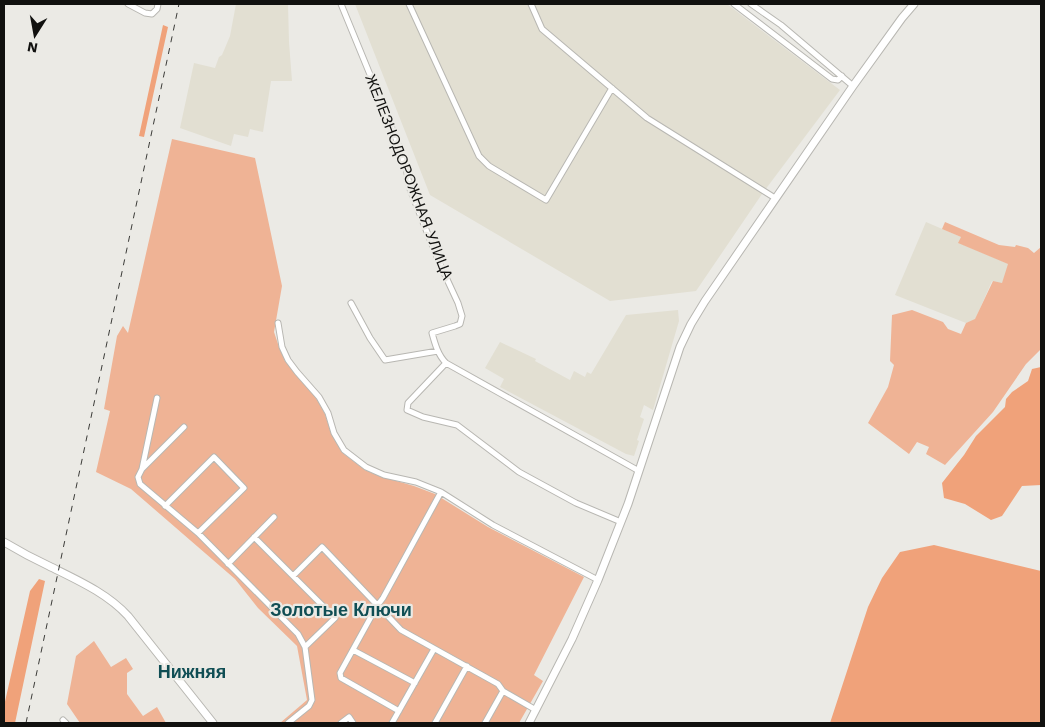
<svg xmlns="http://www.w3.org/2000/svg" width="1045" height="727" font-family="'Work Sans',sans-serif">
<rect width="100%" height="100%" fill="#ebeae5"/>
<path fill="#e2dfd2" d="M236,4H288L289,42L292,81H271L263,132L250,129L248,137L234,134L231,146L180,128L194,63L215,68L219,57L222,55L230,36Z
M355,4H727L840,90L762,194L696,291L610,301L430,195Z
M926,222L961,237L959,243L1009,264L1002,284L992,281L975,320L966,323L895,295Z
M678,310L679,321L653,410L644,405L640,417L644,419L637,440L639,441L634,456L626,454L500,387L504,379L485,368L500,342L536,359L535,361L570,380L574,371L585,377L587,372L591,374L626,315Z"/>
<path fill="#efb395" d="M172,139L255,158L282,286L274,332L279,347L285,361L315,396L325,414L331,433L344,454L365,470L379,476L414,486L435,494L488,527L584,577L534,675L543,681L519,723H280L307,700L297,646L258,608L235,579L131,489L96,472L110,411L104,409L117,336L123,326L128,333Z
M945,222L999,245L1015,247L1016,245L1028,248L1034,253L1041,247V349L1026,364L993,412L945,465L926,454L929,447L917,442L909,454L868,423L888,387L894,365L890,361L892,315L912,310L943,322L948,329L961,334L966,323L975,319L993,281L1002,283L1008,264L958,243L961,237L942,229Z
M94,641L111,667L126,658L133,669L127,673V694L143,716L157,707L166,723H80L67,704L76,656Z"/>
<path fill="#f0a27a" d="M163,25L168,27L144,137L139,136Z
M1041,367V485L1022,486L1002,516L991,520L965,504L944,498L942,483L964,455L976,436L1005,407L1006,399L1012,392L1028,381L1032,369Z
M934,545L1041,571V723H830L868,607L882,578L900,552Z
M39,579L45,581L15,723H4V706L30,591Z"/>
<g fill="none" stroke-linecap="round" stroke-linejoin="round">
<g stroke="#b8b7b2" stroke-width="7">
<path id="minor" d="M128,4L145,13L152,14L157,9L158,4
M341,4L394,133L406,168L410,189L423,222L439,262L458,303L462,316L460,324L455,326L432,333C435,344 438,355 446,363L639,471
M409,4L479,156L489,166L546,200L612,88
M531,4L542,29L647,118L775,198
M734,4L832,79L838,80L842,76
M751,4L781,25L853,86
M351,303L370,338L385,360L438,351
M278,323L282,347L288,360L297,372L319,397L328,413L334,433L344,450L366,467L384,475L416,482L441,492L493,525L598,580
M446,363L408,403L407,410L423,417L457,425L519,472L576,503L621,522
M157,398L142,469L138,477L140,484L198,533L298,634L305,647L312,700L309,706L288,723
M142,469L184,427
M165,506L214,457L244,488L198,533
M254,537L335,618L305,647
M228,564L274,517
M293,576L322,547L401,630L498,684L503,691L536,710
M353,650L415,683
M399,711L341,678L340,673L377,606L383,598L441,492
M63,720L66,723
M341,723L349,717L353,723
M392,723L434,649
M435,723L467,666
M485,723L503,691"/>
</g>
<g stroke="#b8b7b2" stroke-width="9">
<path id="tertiary" d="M4,542C19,551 34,559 49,566C77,580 107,593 128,616L213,723
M529,723L572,639L598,580L628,504L680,347L691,324L705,301L853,86L902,18L914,4"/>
</g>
<use href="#minor" stroke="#fff" stroke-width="5"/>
<use href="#tertiary" stroke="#fff" stroke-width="7"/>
<path stroke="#3b3b38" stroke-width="1" stroke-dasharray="6 6" stroke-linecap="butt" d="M26,723L179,4"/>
</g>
<g text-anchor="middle" stroke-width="4.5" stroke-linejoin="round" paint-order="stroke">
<g font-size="15" fill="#11110f" stroke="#ebeae5">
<text transform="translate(409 177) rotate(69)" y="5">ЖЕЛЕЗНОДОРОЖНАЯ УЛИЦА</text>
</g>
<g font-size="18" font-weight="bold" fill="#104e54" stroke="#ebeae5">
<text x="341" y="616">Золотые Ключи</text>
<text x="192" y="678">Нижняя</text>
</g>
</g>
<rect width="1045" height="727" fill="none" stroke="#11110f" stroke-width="10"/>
<g transform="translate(35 35) rotate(191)" stroke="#ebeae5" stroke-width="4" paint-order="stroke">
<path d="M0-4L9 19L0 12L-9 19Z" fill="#11110f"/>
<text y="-8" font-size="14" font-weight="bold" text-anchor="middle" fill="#11110f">N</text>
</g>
</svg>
